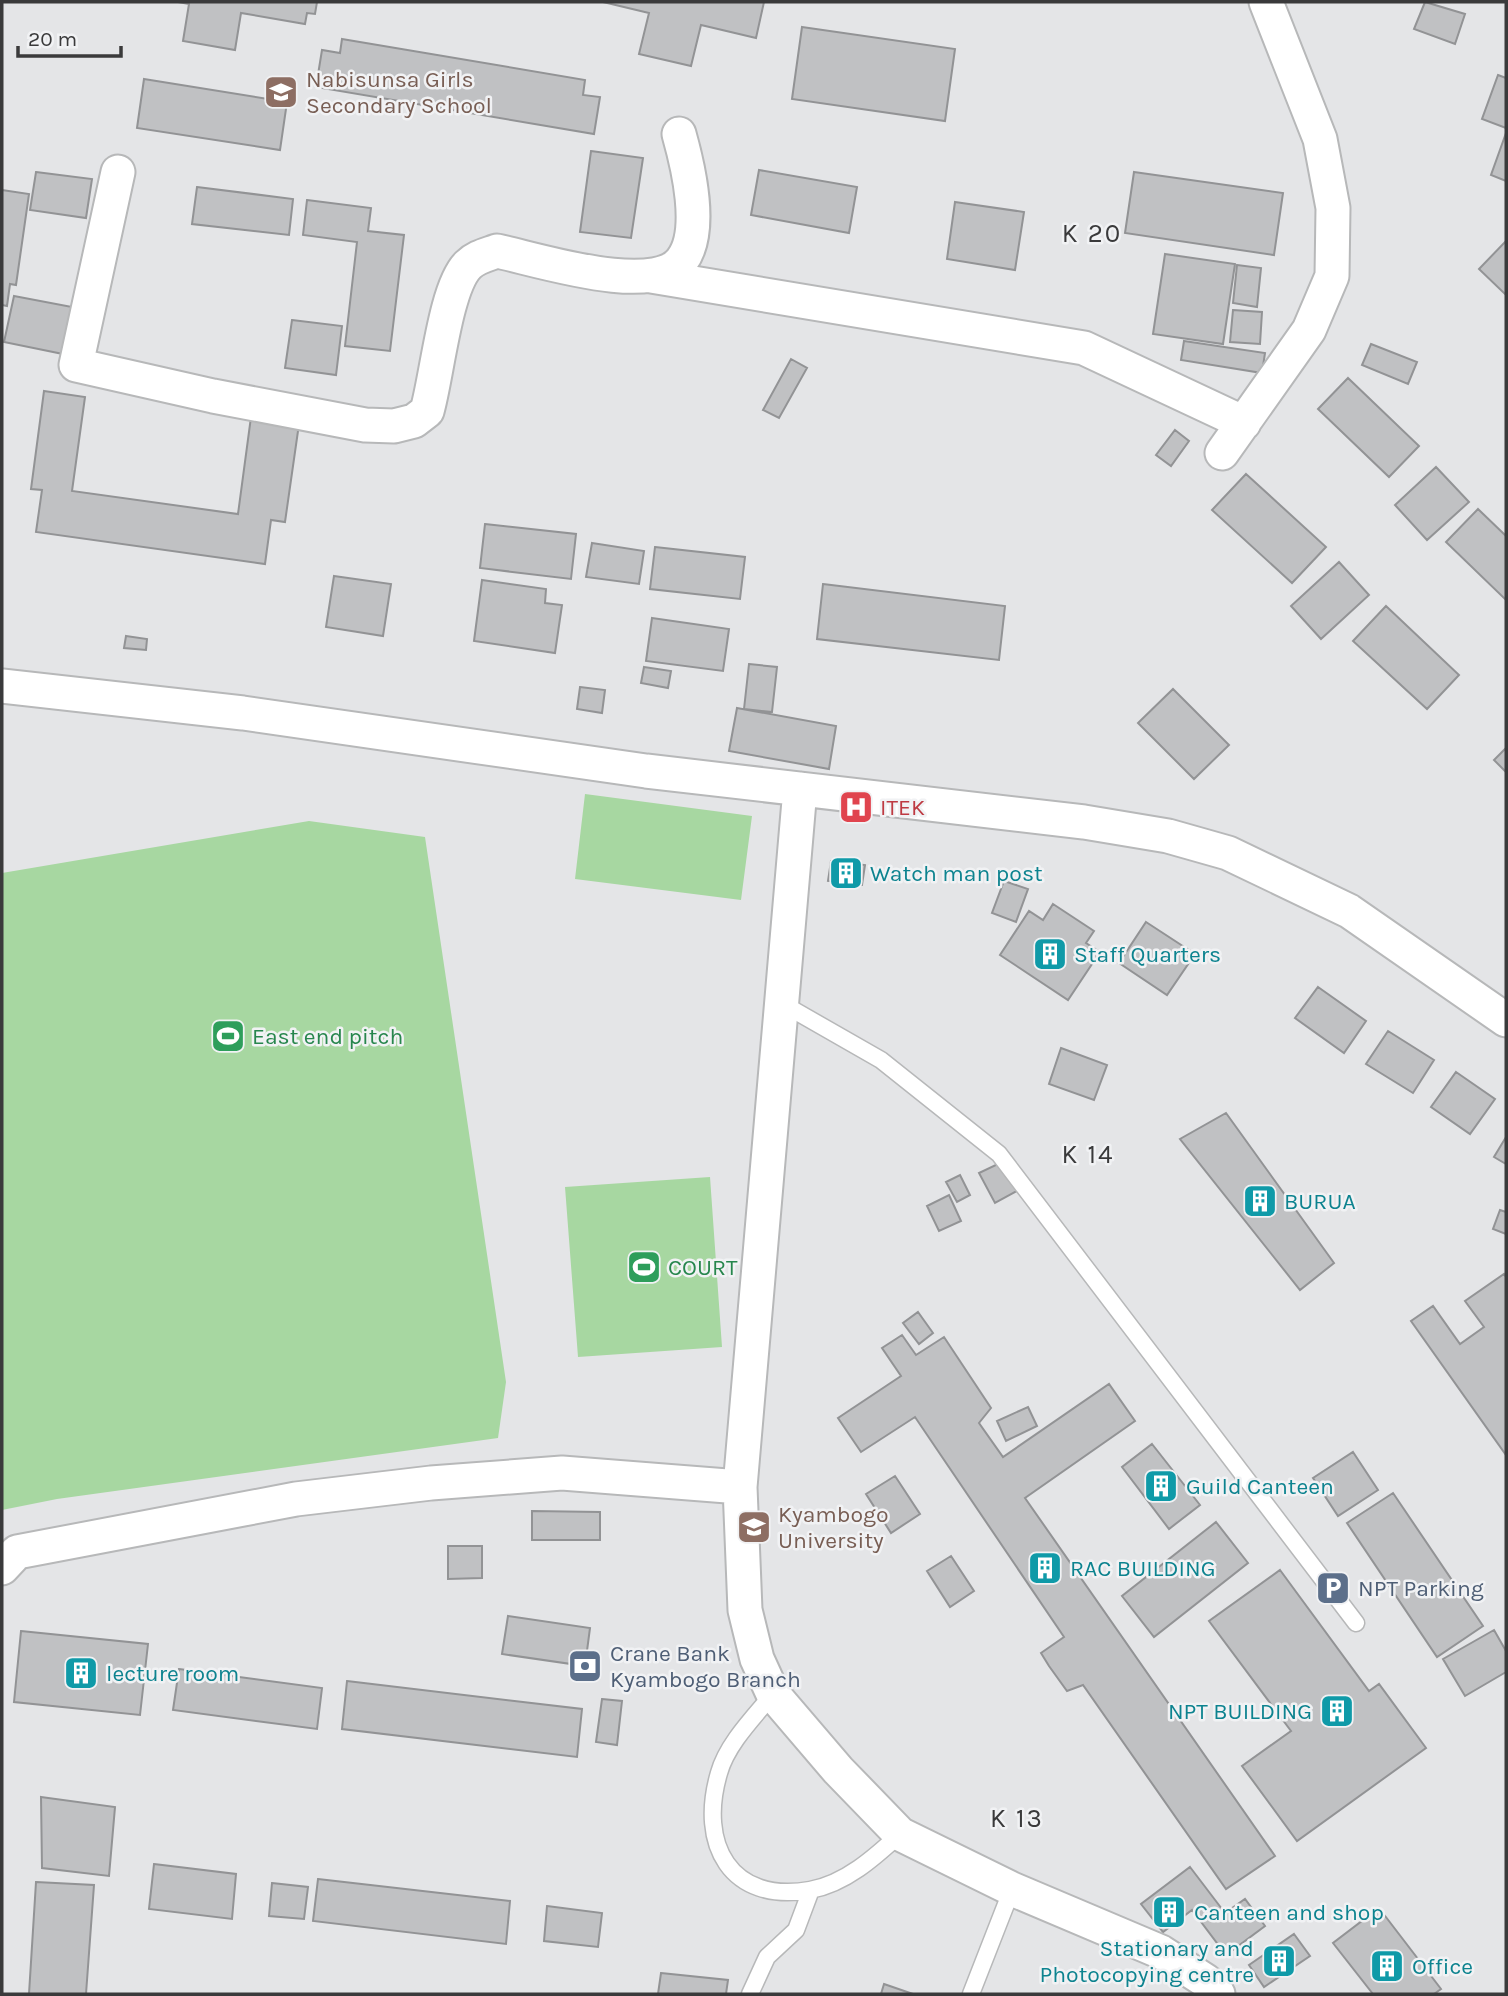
<svg xmlns="http://www.w3.org/2000/svg" width="1508" height="1996" font-family="Karla,sans-serif">
<rect width="100%" height="100%" fill="#e4e5e7"/>
<path fill="#a7d7a1" d="M585,794L752,816L741,900L575,879Z
M309,821L425,837L506,1382L498,1438L57,1499L2,1510V873Z
M710,1177L722,1347L578,1357L565,1187Z"/>
<path fill="#c0c1c3" stroke="#929395" stroke-width="2" d="M178,2H317L315,14L307,13L305,24L241,13L235,50L183,41L189,4Z
M603,2H764L756,38L701,25L691,66L639,54L649,13Z
M1425,2L1465,14L1455,44L1414,29Z
M802,27L955,49L945,121L792,99Z
M342,39L585,80L583,95L600,97L594,134L316,87L322,50L340,53Z
M1498,75L1506,78V128L1482,119Z
M144,79L287,102L280,150L137,128Z
M1506,133V181L1491,175Z
M591,151L643,158L631,238L580,232Z
M759,170L857,187L849,233L751,215Z
M36,172L92,179L86,218L30,210Z
M1134,172L1283,193L1274,255L1125,233Z
M197,187L293,199L289,235L192,224Z
M2,190L29,194L16,285L10,284L7,306L2,305Z
M307,200L371,208L368,231L404,235L390,351L345,346L357,242L303,235Z
M955,202L1024,212L1015,270L947,259Z
M1506,241V295L1479,269Z
M1165,254L1235,264L1223,344L1153,334Z
M1237,265L1261,268L1257,307L1233,303Z
M14,296L72,307L63,354L4,342Z
M1233,310L1262,312L1260,344L1230,342Z
M292,320L342,326L336,375L285,368Z
M1184,341L1265,353L1262,373L1181,360Z
M1371,344L1417,362L1408,384L1362,365Z
M791,359L807,368L779,418L763,410Z
M1348,378L1419,446L1389,477L1318,409Z
M44,391L85,397L72,491L238,514L251,417L299,424L285,522L271,520L265,564L36,532L42,490L31,489Z
M1175,430L1189,441L1171,466L1156,455Z
M1436,467L1469,502L1427,540L1395,505Z
M1246,474L1326,547L1292,583L1212,510Z
M1478,509L1506,536V600L1446,542Z
M485,524L576,534L571,579L480,568Z
M592,543L644,551L639,584L586,577Z
M655,547L745,557L740,599L650,589Z
M1339,562L1369,595L1321,639L1291,606Z
M334,576L391,584L383,636L326,627Z
M482,580L546,589L545,603L562,605L555,653L474,641Z
M823,584L1005,606L999,660L817,639Z
M1386,606L1459,675L1427,709L1353,641Z
M652,618L729,629L723,671L646,661Z
M126,636L147,639L146,650L124,648Z
M749,664L777,667L772,712L744,709Z
M644,667L671,671L668,688L641,683Z
M580,687L605,690L602,713L577,709Z
M1173,689L1229,745L1194,779L1138,723Z
M737,708L836,726L829,769L729,751Z
M1506,748V772L1494,760Z
M831,861L865,865L862,885L828,881Z
M1004,881L1028,889L1016,922L992,913Z
M1053,904L1094,931L1086,943L1100,952L1068,1000L1000,955L1029,911L1043,920Z
M1146,922L1195,954L1167,995L1119,963Z
M1318,987L1366,1021L1344,1053L1295,1018Z
M1388,1031L1434,1060L1413,1093L1366,1064Z
M1061,1048L1107,1065L1094,1100L1049,1084Z
M1456,1072L1495,1099L1470,1134L1431,1107Z
M1226,1113L1334,1263L1300,1290L1180,1139Z
M1506,1137V1164L1494,1157Z
M1002,1162L1017,1191L995,1203L979,1173Z
M960,1175L970,1195L957,1202L946,1182Z
M949,1195L961,1221L939,1231L927,1206Z
M1500,1210L1506,1212V1234L1493,1229Z
M1504,1274L1506,1277V1455L1411,1321L1433,1306L1460,1344L1484,1327L1465,1301Z
M918,1312L933,1333L919,1344L903,1323Z
M902,1335L916,1355L944,1337L991,1408L979,1423L1003,1457L1109,1384L1135,1421L1025,1498L1275,1856L1226,1889L1083,1685L1067,1691L1049,1666L1041,1653L1064,1637L915,1417L861,1452L838,1418L901,1376L882,1348Z
M1028,1407L1037,1426L1006,1441L997,1421Z
M1152,1444L1200,1505L1169,1529L1122,1467Z
M1353,1452L1378,1490L1338,1516L1313,1478Z
M895,1476L920,1514L891,1533L866,1494Z
M1393,1493L1483,1626L1437,1657L1347,1523Z
M532,1511L600,1512V1540H532Z
M1216,1522L1248,1563L1154,1637L1122,1596Z
M448,1546H482V1578L448,1579Z
M951,1556L974,1591L950,1607L927,1571Z
M1280,1570L1369,1691L1379,1684L1426,1748L1297,1841L1242,1766L1291,1731L1209,1621Z
M508,1616L590,1628L585,1666L502,1654Z
M1494,1630L1506,1651V1672L1465,1696L1443,1659Z
M21,1631L148,1644L140,1715L14,1702Z
M179,1669L322,1688L317,1729L173,1710Z
M347,1681L582,1709L577,1757L342,1729Z
M602,1699L622,1701L617,1745L596,1742Z
M41,1797L115,1807L109,1876L42,1868Z
M154,1864L236,1874L232,1919L149,1909Z
M1190,1867L1225,1913L1245,1899L1265,1926L1226,1955L1192,1910L1163,1932L1141,1904Z
M318,1879L510,1901L506,1944L313,1921Z
M36,1882L94,1885L86,1994H29Z
M272,1883L308,1887L304,1919L269,1916Z
M547,1906L602,1913L598,1947L544,1941Z
M1379,1908L1441,1989L1434,1994H1373L1333,1943Z
M1294,1934L1310,1956L1264,1987L1249,1965Z
M661,1973L728,1980L726,1994H658Z
M884,1984L913,1994H881Z"/>
<g fill="none" stroke-linecap="round" stroke-linejoin="round">
<g stroke="#b7b8b9" stroke-width="19">
<path id="service" d="M783,1004L881,1060L999,1154L1356,1623
M773,1694C754,1717 727,1744 719,1773C698,1844 730,1904 810,1890C845,1884 875,1857 900,1834
M750,1994L767,1957L796,1930L811,1890
M971,1994L1012,1889"/>
</g>
<g stroke="#b7b8b9" stroke-width="37">
<path id="minor" d="M118,172L76,365L213,396L365,425L394,426L414,421L427,411C437,377 445,288 468,265C476,257 486,255 497,251C536,259 655,298 682,260C704,231 688,166 679,134
M651,276L1084,348L1244,423
M1222,453L1309,330L1332,276L1333,208L1320,139L1266,2
M2,686L243,713L646,771L1084,822L1168,836L1228,853L1349,911L1506,1020
M800,789L740,1487L745,1610L757,1659L773,1694L838,1770L900,1834L1012,1889L1161,1952L1206,1981L1218,1994
M2,1568L17,1552L296,1499L431,1483L562,1473L740,1487"/>
</g>
<use href="#service" stroke="#fff" stroke-width="16"/>
<use href="#minor" stroke="#fff" stroke-width="33"/>
</g>
<defs>
<g id="school-square" transform="scale(1.75)"><rect x="-9" y="-9" width="18" height="18" rx="4" fill="#8d6e63" stroke="#f1f2f4"/><path d="M0-5L7-2L0 1L-7-2ZM-4 1L0 2.5L4 1V4Q0 6-4 4Z" fill="#fff"/></g>
<g id="hospital-square" transform="scale(1.75)"><rect x="-9" y="-9" width="18" height="18" rx="4" fill="#e0444e" stroke="#f1f2f4"/><path d="M-5-5h3v3.5h4V-5h3V5h-3V1.5h-4V5h-3Z" fill="#fff"/></g>
<g id="building-square" transform="scale(1.75)"><rect x="-9" y="-9" width="18" height="18" rx="4" fill="#0f9aa8" stroke="#f1f2f4"/><path d="M-4-6H4V6H1V3H-1V6H-4ZM-2.5-4.3h1.7v1.8h-1.7ZM.8-4.3h1.7v1.8H.8ZM-2.5-1h1.7V.8h-1.7ZM.8-1h1.7V.8H.8Z" fill="#fff"/></g>
<g id="stadium-square" transform="scale(1.75)"><rect x="-9" y="-9" width="18" height="18" rx="4" fill="#2e9e5b" stroke="#f1f2f4"/><path d="M0-5a6.5 5 0 1 0 0 10a6.5 5 0 1 0 0-10ZM-3.5-1.8h7v3.6h-7Z" fill="#fff"/></g>
<g id="university-square" transform="scale(1.75)"><rect x="-9" y="-9" width="18" height="18" rx="4" fill="#8d6e63" stroke="#f1f2f4"/><path d="M0-5L7-2L0 1L-7-2ZM-4 1L0 2.5L4 1V4Q0 6-4 4Z" fill="#fff"/></g>
<g id="parking-square" transform="scale(1.75)"><rect x="-9" y="-9" width="18" height="18" rx="4" fill="#5c6f8a" stroke="#f1f2f4"/><path d="M-3.5-5.5H1a3.5 3.5 0 0 1 0 7H-1V5.5H-3.5ZM-1-3.4V-.6H.8a1.4 1.4 0 0 0 0-2.8Z" fill="#fff"/></g>
<g id="bank-square" transform="scale(1.75)"><rect x="-9" y="-9" width="18" height="18" rx="4" fill="#5c6f8a" stroke="#f1f2f4"/><path d="M-6-4H6V4H-6ZM0-2.3a2.3 2.3 0 1 0 0 4.6a2.3 2.3 0 1 0 0-4.6Z" fill="#fff"/></g>
</defs>
<g fill-rule="evenodd">
<use href="#school-square" x="281" y="92"/>
<use href="#hospital-square" x="856" y="807"/>
<use href="#building-square" x="846" y="873"/>
<use href="#building-square" x="1050" y="954"/>
<use href="#stadium-square" x="228" y="1036"/>
<use href="#building-square" x="1260" y="1201"/>
<use href="#stadium-square" x="644" y="1267"/>
<use href="#building-square" x="1161" y="1486"/>
<use href="#university-square" x="754" y="1527"/>
<use href="#building-square" x="1045" y="1568"/>
<use href="#parking-square" x="1333" y="1588"/>
<use href="#bank-square" x="585" y="1666"/>
<use href="#building-square" x="81" y="1673"/>
<use href="#building-square" x="1337" y="1711"/>
<use href="#building-square" x="1169" y="1912"/>
<use href="#building-square" x="1279" y="1961"/>
<use href="#building-square" x="1387" y="1966"/>
</g>
<g text-anchor="middle" stroke-width="5" stroke-linejoin="round" paint-order="stroke">
<g font-size="23" fill="#785e54" stroke="#f1f2f4" text-anchor="start">
<text x="306" y="87">Nabisunsa Girls<tspan x="306" dy="26">Secondary School</tspan></text>
<text x="778" y="1522">Kyambogo<tspan x="778" dy="26">University</tspan></text>
</g>
<g font-size="23" fill="#be3a42" stroke="#f1f2f4" text-anchor="start">
<text x="880" y="815">ITEK</text>
</g>
<g font-size="23" fill="#0d838f" stroke="#f1f2f4" text-anchor="start">
<text x="870" y="881">Watch man post</text>
<text x="1074" y="962">Staff Quarters</text>
<text x="1284" y="1209">BURUA</text>
<text x="1186" y="1494">Guild Canteen</text>
<text x="1070" y="1576">RAC BUILDING</text>
<text x="106" y="1681">lecture room</text>
<text x="1312" y="1719" text-anchor="end">NPT BUILDING</text>
<text x="1194" y="1920">Canteen and shop</text>
<text x="1254" y="1956" text-anchor="end">Stationary and<tspan x="1254" dy="26">Photocopying centre</tspan></text>
<text x="1412" y="1974">Office</text>
</g>
<g font-size="23" fill="#27864d" stroke="#f1f2f4" text-anchor="start">
<text x="252" y="1044">East end pitch</text>
<text x="668" y="1275">COURT</text>
</g>
<g font-size="23" fill="#4e5e75" stroke="#f1f2f4" text-anchor="start">
<text x="1358" y="1596">NPT Parking</text>
<text x="610" y="1661">Crane Bank<tspan x="610" dy="26">Kyambogo Branch</tspan></text>
</g>
<g font-size="26" letter-spacing="2" fill="#3a3a3b" stroke="#f1f2f4">
<text x="1092" y="242">K 20</text>
<text x="1088" y="1163">K 14</text>
<text x="1017" y="1827">K 13</text>
</g>
</g>
<rect width="1508" height="1996" fill="none" stroke="#3a3a3b" stroke-width="7"/>
<path d="M18 46v10h103v-10" fill="none" stroke="#3a3a3b" stroke-width="3.5"/>
<text x="28" y="46" font-size="21" fill="#3a3a3b" stroke="#f1f2f4" stroke-width="5" paint-order="stroke">20 m</text>
</svg>
